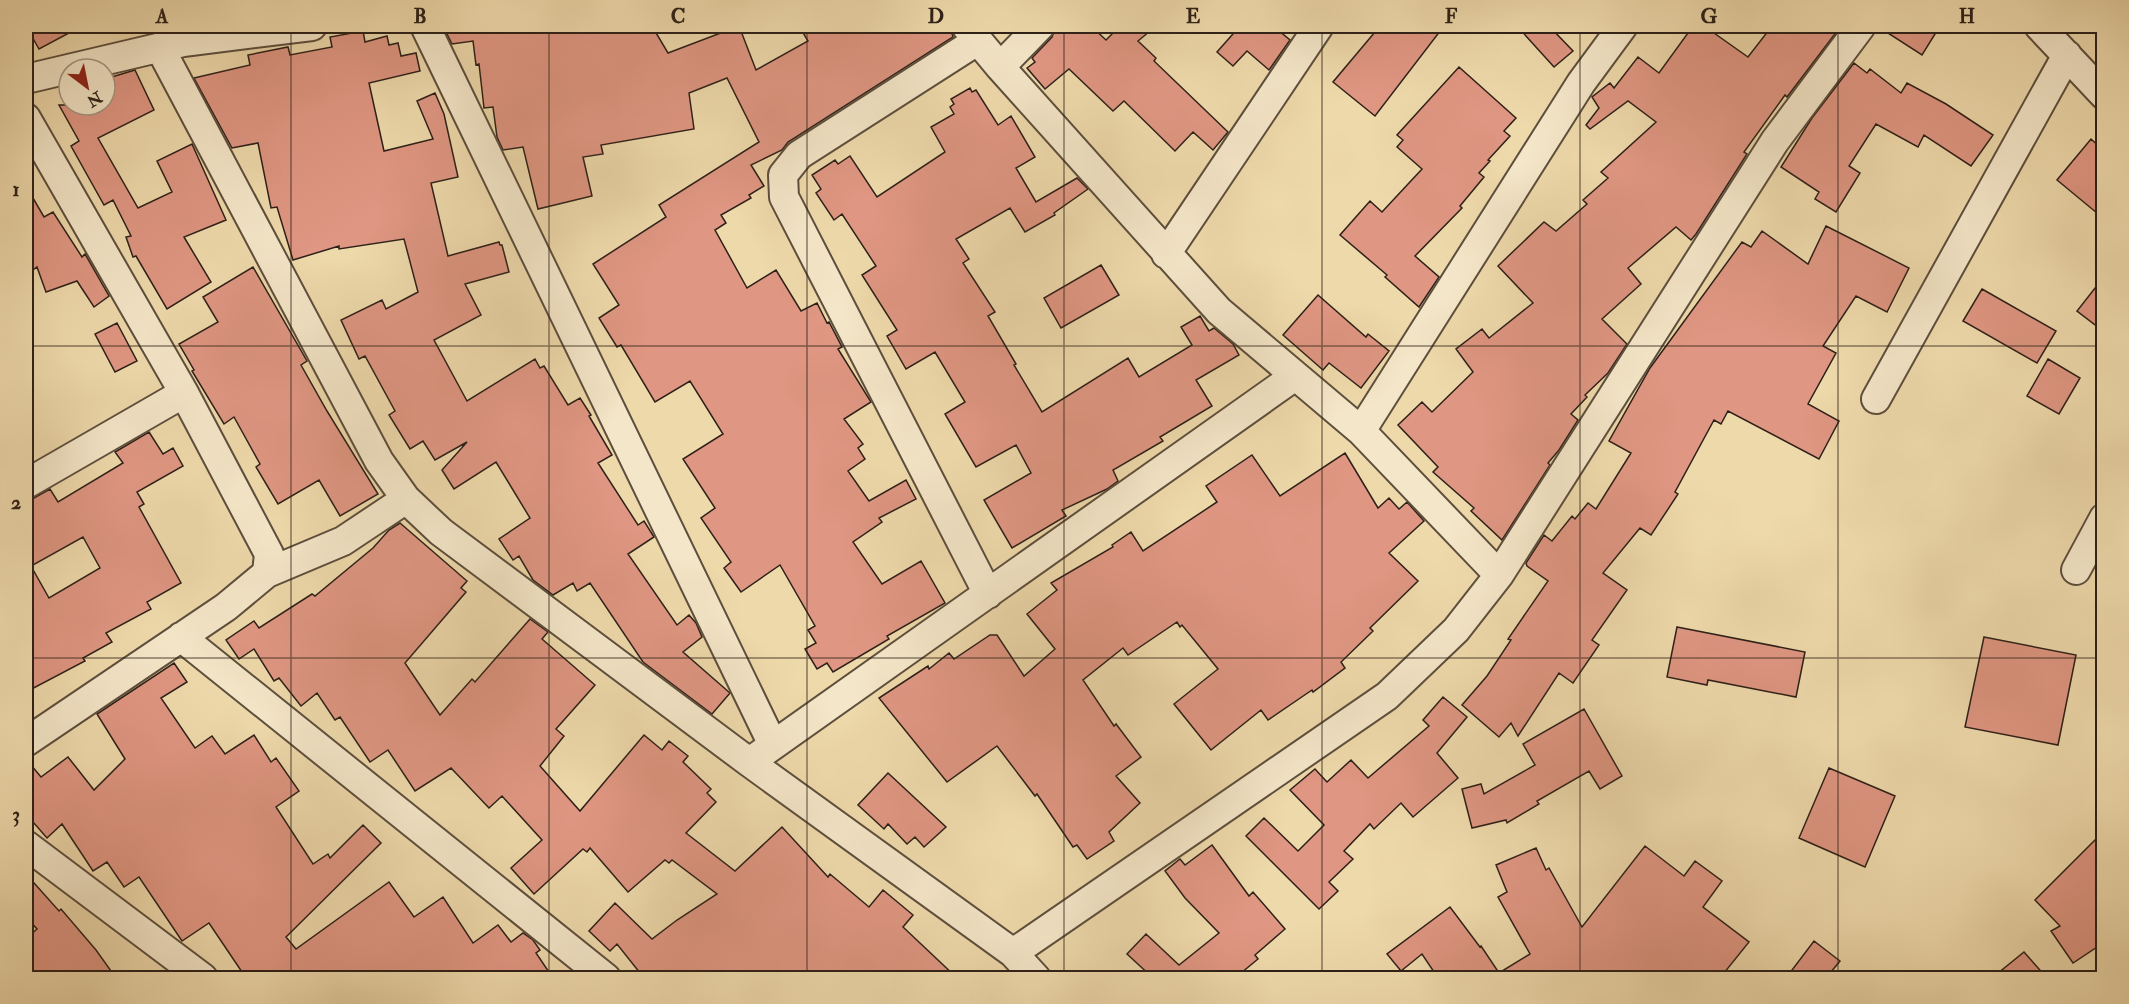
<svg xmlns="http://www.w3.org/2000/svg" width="2129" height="1004" font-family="'IM FELL Double Pica',serif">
<rect width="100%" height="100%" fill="#eed9ab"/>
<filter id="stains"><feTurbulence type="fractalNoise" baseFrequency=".00333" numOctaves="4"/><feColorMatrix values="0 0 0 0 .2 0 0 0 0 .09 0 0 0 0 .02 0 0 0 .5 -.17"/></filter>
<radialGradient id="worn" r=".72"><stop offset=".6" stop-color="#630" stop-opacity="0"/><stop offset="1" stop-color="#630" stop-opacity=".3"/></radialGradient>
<path fill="#df9682" stroke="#2d2018" stroke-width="1.5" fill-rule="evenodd" d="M26,26H82L39,49Z
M443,26H652L668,53L739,26L756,70L808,41L799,26H950L953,37L788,142L782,150L751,165L764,186L749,195L751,198L721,215L726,223L715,230L747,288L776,270L801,311L817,303L827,323L829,322L842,347L838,349L871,402L844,419L863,444L858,448L865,459L848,471L869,501L906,480L916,499L879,518L882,522L853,542L882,584L921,561L945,603L887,636L889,639L833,672L827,663L817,669L805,649L816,643L808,630L815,626L780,565L741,592L724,568L731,562L701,518L715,508L683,459L723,434L690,381L655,402L621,345L617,347L599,318L619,305L593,264L666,217L659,205L759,142L727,78L689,93L694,129L601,145L603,154L583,157L592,196L538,209L523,147L503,150L497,137L493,107L484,108L479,64L476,65L473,41L452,44Z
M1056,26H1091L1106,40L1120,26H1156L1138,41L1156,58L1154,61L1228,132L1213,150L1193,132L1175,151L1124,101L1113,111L1069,69L1045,89L1027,68L1035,62L1032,58L1052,37Z
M1240,26H1273L1290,40L1269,70L1247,51L1233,66L1217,52Z
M1380,26H1444L1375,116L1333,82Z
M1517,26H1549L1573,51L1554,67Z
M1693,26H1704L1748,57L1772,26H1841L1787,97L1785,95L1744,152L1747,154L1696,234L1691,240L1676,227L1628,268L1641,284L1602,319L1627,344L1608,373L1585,395L1587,397L1571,414L1578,420L1559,450L1548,463L1550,465L1502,540L1471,511L1474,508L1433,472L1438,467L1398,425L1422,402L1432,412L1473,372L1456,349L1482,329L1489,338L1533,303L1498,266L1544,222L1556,231L1587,204L1583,200L1608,178L1601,172L1656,122L1628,101L1590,129L1586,125L1599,108L1592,97L1610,83L1614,88L1638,57L1659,73Z
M1877,26H1940L1922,55Z
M363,31L365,42L387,36L389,45L398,43L401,56L416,53L420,71L369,83L384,151L433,139L417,101L435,93L444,114L458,177L431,183L448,256L499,242L500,245H502L509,272L465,284L481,315L434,340L467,401L535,359L540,368L544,366L568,405L580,398L591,415L589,416L612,455L598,463L638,525L644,521L654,537L628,554L677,625L689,615L696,623L702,637L683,652L730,693L712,714L643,662L590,583L577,591L573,583L553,595L533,580L519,556L513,560L499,539L530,518L496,462L454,489L442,470L467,442L435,460L423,441L410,449L389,415L395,411L365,356L359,359L341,320L382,300L386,309L418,292L404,239L339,249V246L293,260L277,207L271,208L258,143L232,148L194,78L250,65L248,55L288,47L290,55L332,47L330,37Z
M1854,63L1867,73L1870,69L1901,93L1907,83L1946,104L1993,135L1971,166L1924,135L1918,147L1876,124L1849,166L1860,173L1836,212L1815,199L1819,192L1781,167L1812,118Z
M1459,67L1516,118L1504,131L1510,136L1488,160L1490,161L1479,173L1484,177L1460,206L1462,208L1415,256L1439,277L1419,307L1385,277L1387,275L1340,235L1370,201L1382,212L1422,169L1397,147L1403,140L1397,135Z
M135,70L154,110L98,138L138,208L172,192L157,161L192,144L226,220L184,237L211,282L167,309L136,256L133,257L126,237L131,236L113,200L104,205L71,146L79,141L59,105H105V79Z
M970,88L972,92L976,90L998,125L1011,116L1035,157L1016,168L1036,202L1077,178L1088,189L1054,213L1055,215L1025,232L1010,208L956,239L969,259L963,263L995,312L988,316L1016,364L1014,365L1042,412L1128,358L1139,377L1192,345L1181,327L1200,316L1209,331L1214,328L1233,344L1239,355L1196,380L1212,406L1160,437L1163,441L1113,470L1118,481L1107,489L1062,510L1066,516L1012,548L984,500L1031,473L1016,445L976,467L945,414L965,402L935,352L906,369L887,336L897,330L862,275L876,266L842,214L834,220L816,193L821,189L812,175L835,160L838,164L850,156L877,197L945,152L931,127L954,114L950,107L954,104L951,99Z
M2091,139L2103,150V218L2057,180Z
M26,186L44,217L53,212L82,257L85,254L109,296L94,307L77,281L46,292L37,267L26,275Z
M1826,226L1909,268L1887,312L1856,296L1823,346L1836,353L1808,404L1839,421L1819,459L1728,411L1721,424L1714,420L1675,492L1678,494L1651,535L1640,528L1603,573L1627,590L1592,640L1599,645L1573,683L1559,673L1518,736L1511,723L1499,737L1462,705L1487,676L1511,640L1508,639L1548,581L1527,566L1526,563L1544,535L1552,541L1572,516L1575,519L1588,503L1596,509L1631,453L1609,441L1650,368L1742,242L1751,247L1762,231L1808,264Z
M1101,265L1119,295L1061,328L1044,298Z
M253,267L307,361L301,365L327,411L378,494L340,516L319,480L278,504L256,467L260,464L234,417L224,424L192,371L194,370L179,344L218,322L203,297Z
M2103,278V331L2077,311Z
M1982,289L2056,331L2037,363L1963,321Z
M1318,295L1366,337L1368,334L1389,351L1361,388L1329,363L1323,370L1283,335Z
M117,323L137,361L115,372L95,334Z
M2048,359L2080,378L2059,414L2027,396Z
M149,432L163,454L173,448L183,466L137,492L144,504L139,507L181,583L147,602L151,609L106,633L112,642L83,658L85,661L26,692V522L33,518L26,507V500L34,498L50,489L58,502L123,463L115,452ZM83,537L100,568L49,598L31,566Z
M1345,453L1378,508L1389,498L1399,509L1407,502L1424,521L1389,553L1418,581L1370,628L1373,631L1341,662L1345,668L1313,692L1312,690L1268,720L1261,710L1211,750L1174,704L1218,669L1182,625L1180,627L1177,622L1128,655L1123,648L1083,680L1114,726L1116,724L1141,757L1116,776L1140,803L1109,832L1114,841L1087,859L1077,845L1073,847L1037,794L1035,796L997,746L947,782L879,698L928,666L929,669L949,653L954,659L990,635H997L1024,676L1055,649L1027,614L1057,590L1051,583L1113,547L1112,545L1131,532L1143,551L1217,502L1206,486L1252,455L1280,496Z
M400,523L467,581L461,588L466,592L405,663L440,715L472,679L475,682L530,619L548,632L542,639L595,685L556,729L564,736L540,766L580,811L644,735L662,750L669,741L688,756L683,762L711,789L707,793L716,802L686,833L735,871L782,827L828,877L830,874L869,907L883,890L913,915L903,927L957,978H644L617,944L610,951L589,931L615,903L652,939L677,920L717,894L672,860L669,863L665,860L628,892L590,848L587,852L583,849L534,894L511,868L542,840L502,796L489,808L451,768L415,791L388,750L370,762L340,717L335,720L317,693L301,706L279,678L274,681L254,649L239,659L226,640L254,621L259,628L312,594L315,596L373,548L389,530Z
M1677,627L1805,652L1796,697L1708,680L1707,685L1667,677Z
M1984,637L2076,655L2058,745L1965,727Z
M174,663L187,682L161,698L195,748L212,736L225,754L254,735L271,762L276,758L299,791L276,807L313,864L328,854L330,858L363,825L381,843L286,937L296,949L389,882L414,917L443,897L473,943L498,925L511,942L523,933L533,940L540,950L536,953L553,978H246L209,923L182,941L139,877L124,887L107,862L93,871L62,824L47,838L26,814V759L41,777L68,757L94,790L125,759L97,714Z
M1443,697L1467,717L1437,753L1458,778L1413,817L1401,803L1374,829L1370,824L1344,851L1353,859L1329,882L1338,891L1319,909L1246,836L1264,818L1298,851L1324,825L1290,790L1315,769L1327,782L1351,760L1368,778L1429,726L1423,720Z
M1584,709L1622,776L1600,789L1589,771L1537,801L1539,804L1507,823L1506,820L1472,828L1462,789L1481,784L1484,794L1535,765L1523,744Z
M1829,768L1895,796L1865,867L1799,838Z
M888,773L946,827L924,847L915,837L907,844L888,824L884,829L858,805Z
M2103,832V943L2073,963L2051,931L2060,926L2035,900Z
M1212,845L1249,896L1253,892L1285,929L1255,955L1258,959L1235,978H1153L1127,954L1146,934L1179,965L1219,933L1185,898L1165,871L1180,859L1185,865Z
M1645,846L1684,876L1695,861L1722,881L1703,907L1749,942L1720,978H1438L1422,954L1401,971L1387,954L1450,907L1480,947L1481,946L1499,973L1530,954L1498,897L1507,892L1496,865L1536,848L1546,870L1549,868L1582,927Z
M26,874L59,911L61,909L96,950L116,978H26V939L37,929L26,917Z
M1814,941L1840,961L1826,978H1786Z
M2024,952L2047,978H1992Z"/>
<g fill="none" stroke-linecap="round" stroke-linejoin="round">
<g stroke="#5d4e3d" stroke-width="32">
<path id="street" d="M425,26L773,745
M966,26L1000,67L1219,311L1361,431L1499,575
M2039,26L2104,95
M977,41L799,155L783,175L784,197L988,594
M160,48L379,461L406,499L441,532L749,762L1013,953L1036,978
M1000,67L1040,26
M26,79L183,42L312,26
M26,118L184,393L269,554L267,573L226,607L26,742
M1166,254L1319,26
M1876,399L2067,55
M1361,431L1581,83L1623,26
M26,484L184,393
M2076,570L2104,518
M267,573L343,541L406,499
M181,637L606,978
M758,756L1295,376
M26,845L203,978
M1013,953L1387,696L1456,630L1499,575L1775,141L1861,26"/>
</g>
<use href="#street" stroke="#f4e6c8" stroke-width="28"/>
</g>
<path fill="none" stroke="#2d2018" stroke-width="1.5" stroke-opacity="0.55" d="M291,26V978M549,26V978M807,26V978M1064,26V978M1322,26V978M1580,26V978M1838,26V978M26,346H2104M26,658H2104"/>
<rect width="2129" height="1004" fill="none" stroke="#eed9ab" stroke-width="66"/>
<g transform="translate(87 87) rotate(148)"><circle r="28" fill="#f4e6c8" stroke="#a49782" stroke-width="1.5"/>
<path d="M0-4.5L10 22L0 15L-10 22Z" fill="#8f2418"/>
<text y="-9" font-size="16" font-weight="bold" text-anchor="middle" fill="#2d2018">N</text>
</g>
<rect x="33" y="33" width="2063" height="938" fill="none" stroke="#2d2018" stroke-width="2"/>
<g font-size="20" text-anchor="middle" font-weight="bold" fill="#2d2018">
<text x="162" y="23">A</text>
<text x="420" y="23">B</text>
<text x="678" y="23">C</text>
<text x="936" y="23">D</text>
<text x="1193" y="23">E</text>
<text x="1451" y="23">F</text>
<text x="1709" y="23">G</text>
<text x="1967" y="23">H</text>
<text x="16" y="196">1</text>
<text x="16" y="509">2</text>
<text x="16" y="821">3</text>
</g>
<rect width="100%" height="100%" filter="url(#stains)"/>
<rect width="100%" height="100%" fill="url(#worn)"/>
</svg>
